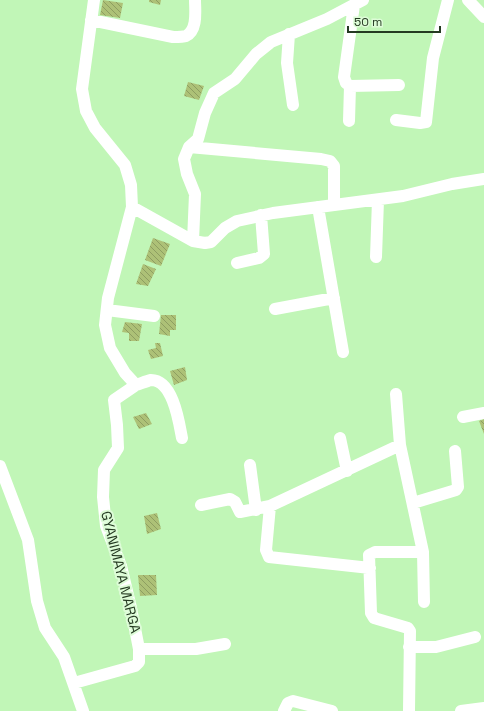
<svg xmlns="http://www.w3.org/2000/svg" width="484" height="711" font-family="'Space Grotesk',sans-serif">
<defs>
<pattern id="building-back-hatch" width="6" height="6" patternUnits="userSpaceOnUse"><rect width="6" height="6" fill="#adc177"/><path d="M-1 5l2 2M0 0l6 6M5-1l2 2" fill="none" stroke="#8d9e61"/></pattern>
</defs>
<rect width="100%" height="100%" fill="#c1f6b7"/>
<path fill="url(#building-back-hatch)" d="M103,0L123,3L120,18L100,15Z
M149,0H161L160,5L149,2Z
M188,82L204,86L199,100L184,96Z
M153,238L170,244L161,266L145,260Z
M143,264L156,269L148,286L136,284Z
M161,315H176V330H170V336L159,334Z
M125,322L142,324L139,341H129V333L122,332Z
M155,343H160L163,356L151,359L148,350L156,348Z
M185,367L187,380L174,385L170,371Z
M146,413L152,424L139,429L133,417Z
M484,419V434L479,421Z
M157,513L161,529L147,534L144,516Z
M138,575H156L157,595L140,596Z"/>
<g fill="none" stroke-linecap="round" stroke-linejoin="round">
<path stroke="#fff" stroke-width="12" d="M468,0L484,17
M91,20L173,37C177,37 183,37 186,36C198,30 195,10 195,0
M289,34L287,63L293,105
M350,86L399,85
M396,120L420,123L426,122L433,58L448,0
M349,121L350,86L346,83L344,77L354,5
M189,147L321,159L330,161L334,166V205
M132,207L193,241L205,243L211,242L225,228L237,221L273,213L403,196L452,184L484,179
M318,207L343,352
M193,241L195,194L187,174L184,159L189,147L198,139L205,113L214,93L235,79L256,54L271,42L327,19L363,0
M376,257L378,200
M237,263L259,258L264,254L261,215
M275,309L334,298
M107,310L154,316
M136,385C140,384 146,381 151,380C173,380 179,422 182,438
M396,394L400,445L423,552H375L369,555L371,613L374,618L408,628L410,631L409,711
M463,417L484,413
M340,438L347,471
M250,465L256,510
M0,466L28,540L37,601L45,628L64,657L83,711
M413,503L456,490L458,487L455,451
M201,505L230,499L235,502L240,512L270,506L400,445
M270,506L266,550L269,557L370,568
M423,552L424,602
M409,647H436L475,637
M139,649H196L225,644
M74,683L135,666L139,662V649L131,608L121,566L106,526L103,497L104,470L118,448L117,425L114,400L136,385L125,373L110,348L105,325L108,298L132,207L131,185L125,165L95,128L86,111L82,89L94,0
M284,711L288,703L293,701L332,711
M461,711L484,708"/>
</g>
<g text-anchor="middle" stroke-width="4" stroke-linejoin="round" paint-order="stroke">
<g font-size="14" fill="#253a22" stroke="#ddfcd7">
<text transform="translate(121 572) rotate(76)" y="5">GYANIMAYA MARGA</text>
</g>
</g>
<path d="M348 26v6h92v-6" fill="none" stroke="#253a22" stroke-width="2"/>
<text x="354" y="26" font-size="12" fill="#253a22" stroke="#ddfcd7" stroke-width="3" paint-order="stroke">50 m</text>
</svg>
